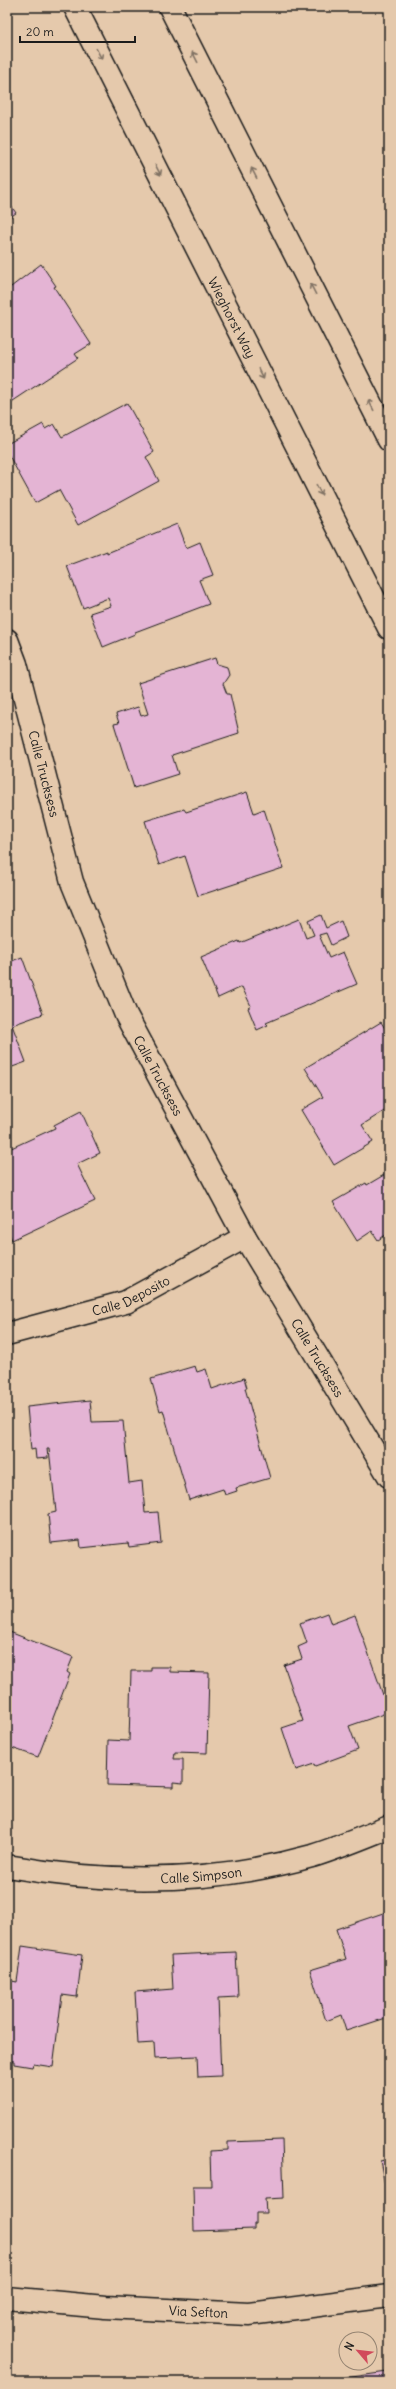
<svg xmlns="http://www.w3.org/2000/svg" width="396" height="2389" font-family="Delius,sans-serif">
<rect width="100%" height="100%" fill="#e5c9ac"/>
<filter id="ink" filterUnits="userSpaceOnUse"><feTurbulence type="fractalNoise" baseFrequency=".025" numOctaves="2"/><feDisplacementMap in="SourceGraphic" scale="8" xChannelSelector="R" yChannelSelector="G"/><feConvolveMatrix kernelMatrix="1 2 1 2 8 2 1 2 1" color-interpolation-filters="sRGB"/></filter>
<g filter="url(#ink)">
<path fill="#e4b4d4" stroke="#1c1c1c" d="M7,200L16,213L7,219Z
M41,264L56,286L54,287L91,344L75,354L78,358L10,403L7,398V290Z
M127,403L154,452L146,457L159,481L78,525L59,490L35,503L7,452V444L43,424L45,429L54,424L62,437Z
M177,524L186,548L200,542L213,575L199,580L209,604L135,632V634L103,647L90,613L111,606L108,598L83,608L67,566L107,551V553Z
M215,658L217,664L227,667L229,675L223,684L227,694H230L239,733L172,755L178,774L134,788L114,724L119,723L116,714L138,707L141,716L148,714L138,683Z
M247,792L254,813L264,809L283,868L198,896L185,856L159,865L145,821L184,809L186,812Z
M321,915L326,928L341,921L347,937L331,945L326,933L319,935L329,958L343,952L357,984L266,1023L268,1025L257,1030L248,1008L251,1006L242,987L218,998L201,957L239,941L240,943L299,919L306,938L314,935L308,921Z
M22,957L43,1014L12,1025L26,1062L7,1069V963Z
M381,1022L389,1035V1108L362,1125L373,1142L334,1165L301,1110L323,1097L305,1068Z
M81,1111L100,1153L77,1164L95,1201L12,1240L7,1229V1150L55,1128L54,1125Z
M389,1172V1233L378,1240L372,1231L357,1241L333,1202L366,1183L367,1185Z
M195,1366L197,1372L206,1369L212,1389L244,1378L247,1388H245L270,1478L236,1488L237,1491L225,1495L223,1489L189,1500L163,1410L160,1411L151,1379Z
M90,1400L92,1422L123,1421L129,1483L142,1481L145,1513L158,1512L161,1543L129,1547L128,1543L81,1548L80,1540L51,1543L48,1514L56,1512L49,1449H47L48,1458L36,1459L35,1449L31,1450L27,1407Z
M327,1613L331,1624L355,1615L389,1712L349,1726L358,1750L315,1766L314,1764L296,1770L282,1728L303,1721L284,1665L302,1659L298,1647L307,1643L300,1623Z
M7,1631L73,1657L67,1672L70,1674L38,1757L9,1747L7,1752Z
M151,1667H170V1672L209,1673L207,1753L175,1752L174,1759H183V1783L173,1782V1787L107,1785L108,1740L129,1741L131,1671H151Z
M389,1911V2017L346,2031L341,2015L326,2021L310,1970L346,1959L336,1929Z
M22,1946L82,1955L77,1997L62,1995L53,2067L33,2064L32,2067L14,2064V2061L7,2060V1980L17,1982Z
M236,1952L238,1997L218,1998L221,2076L198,2077L197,2056L155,2058L154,2043L138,2044L135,1992L173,1989L171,1955Z
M282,2140L284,2198L265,2199L266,2213H256V2224H254V2229L194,2231L193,2186H211L210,2151L228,2150V2142Z
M389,2159V2204L380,2161Z
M387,2372L389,2382H329L352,2377Z"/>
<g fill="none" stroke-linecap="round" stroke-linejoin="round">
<g stroke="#1c1c1c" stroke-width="25">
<g id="minor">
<path id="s1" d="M7,640L16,664L72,882L126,1015L245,1237L389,1476"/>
<path id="s2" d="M7,1334L126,1302L245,1237"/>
<path id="s3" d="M7,1866C108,1884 213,1884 312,1856C338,1848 364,1837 389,1827"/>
<path id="s4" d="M7,2298L105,2307L249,2314L389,2296"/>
</g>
</g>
<g stroke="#1c1c1c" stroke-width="25">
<g id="tertiary">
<path id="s5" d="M75,7L389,628"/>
<path d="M170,7L389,440"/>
</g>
</g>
<use href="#minor" stroke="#e5c9ac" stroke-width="22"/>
<use href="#tertiary" stroke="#e5c9ac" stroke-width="22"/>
</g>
<defs><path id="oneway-shaft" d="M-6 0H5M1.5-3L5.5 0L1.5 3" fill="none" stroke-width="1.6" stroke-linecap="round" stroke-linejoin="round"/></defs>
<g stroke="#807264">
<use href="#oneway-shaft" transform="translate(99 54) rotate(63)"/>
<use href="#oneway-shaft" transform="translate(195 57) rotate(-117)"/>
<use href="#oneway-shaft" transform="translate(158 170) rotate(63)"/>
<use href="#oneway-shaft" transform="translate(254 173) rotate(-117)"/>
<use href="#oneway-shaft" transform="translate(313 289) rotate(-117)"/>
<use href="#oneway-shaft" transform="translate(261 374) rotate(63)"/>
<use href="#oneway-shaft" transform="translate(371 405) rotate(-117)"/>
<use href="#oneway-shaft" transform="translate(319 490) rotate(63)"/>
</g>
</g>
<g text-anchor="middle" stroke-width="3.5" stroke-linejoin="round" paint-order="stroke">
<g font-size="13" fill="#1c1c1c" stroke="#e5c9ac">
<text dy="5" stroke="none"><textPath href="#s5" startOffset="348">Wieghorst Way</textPath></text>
<text dy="5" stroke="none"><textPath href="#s1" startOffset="139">Calle Trucksess</textPath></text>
<text dy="5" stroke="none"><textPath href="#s1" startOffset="463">Calle Trucksess</textPath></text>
<text dy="5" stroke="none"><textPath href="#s2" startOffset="130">Calle Deposito</textPath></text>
<text dy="5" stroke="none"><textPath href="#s1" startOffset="787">Calle Trucksess</textPath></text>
<text dy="5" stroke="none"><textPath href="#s3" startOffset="195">Calle Simpson</textPath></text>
<text dy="5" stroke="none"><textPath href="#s4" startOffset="192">Via Sefton</textPath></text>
</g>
</g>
<rect width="396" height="2389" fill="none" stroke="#e5c9ac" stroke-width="24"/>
<rect x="12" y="12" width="372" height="2365" fill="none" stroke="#1c1c1c" stroke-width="1.5" filter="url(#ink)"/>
<g transform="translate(358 2351) rotate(298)"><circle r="19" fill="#e5c9ac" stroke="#958472"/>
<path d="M0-3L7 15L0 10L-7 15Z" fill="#d1495b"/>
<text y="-6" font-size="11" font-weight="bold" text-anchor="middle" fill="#1c1c1c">N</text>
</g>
<path d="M20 36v6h115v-6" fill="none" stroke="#1c1c1c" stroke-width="2"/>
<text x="26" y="36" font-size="12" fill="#1c1c1c" stroke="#e5c9ac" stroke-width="3" paint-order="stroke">20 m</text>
</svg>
